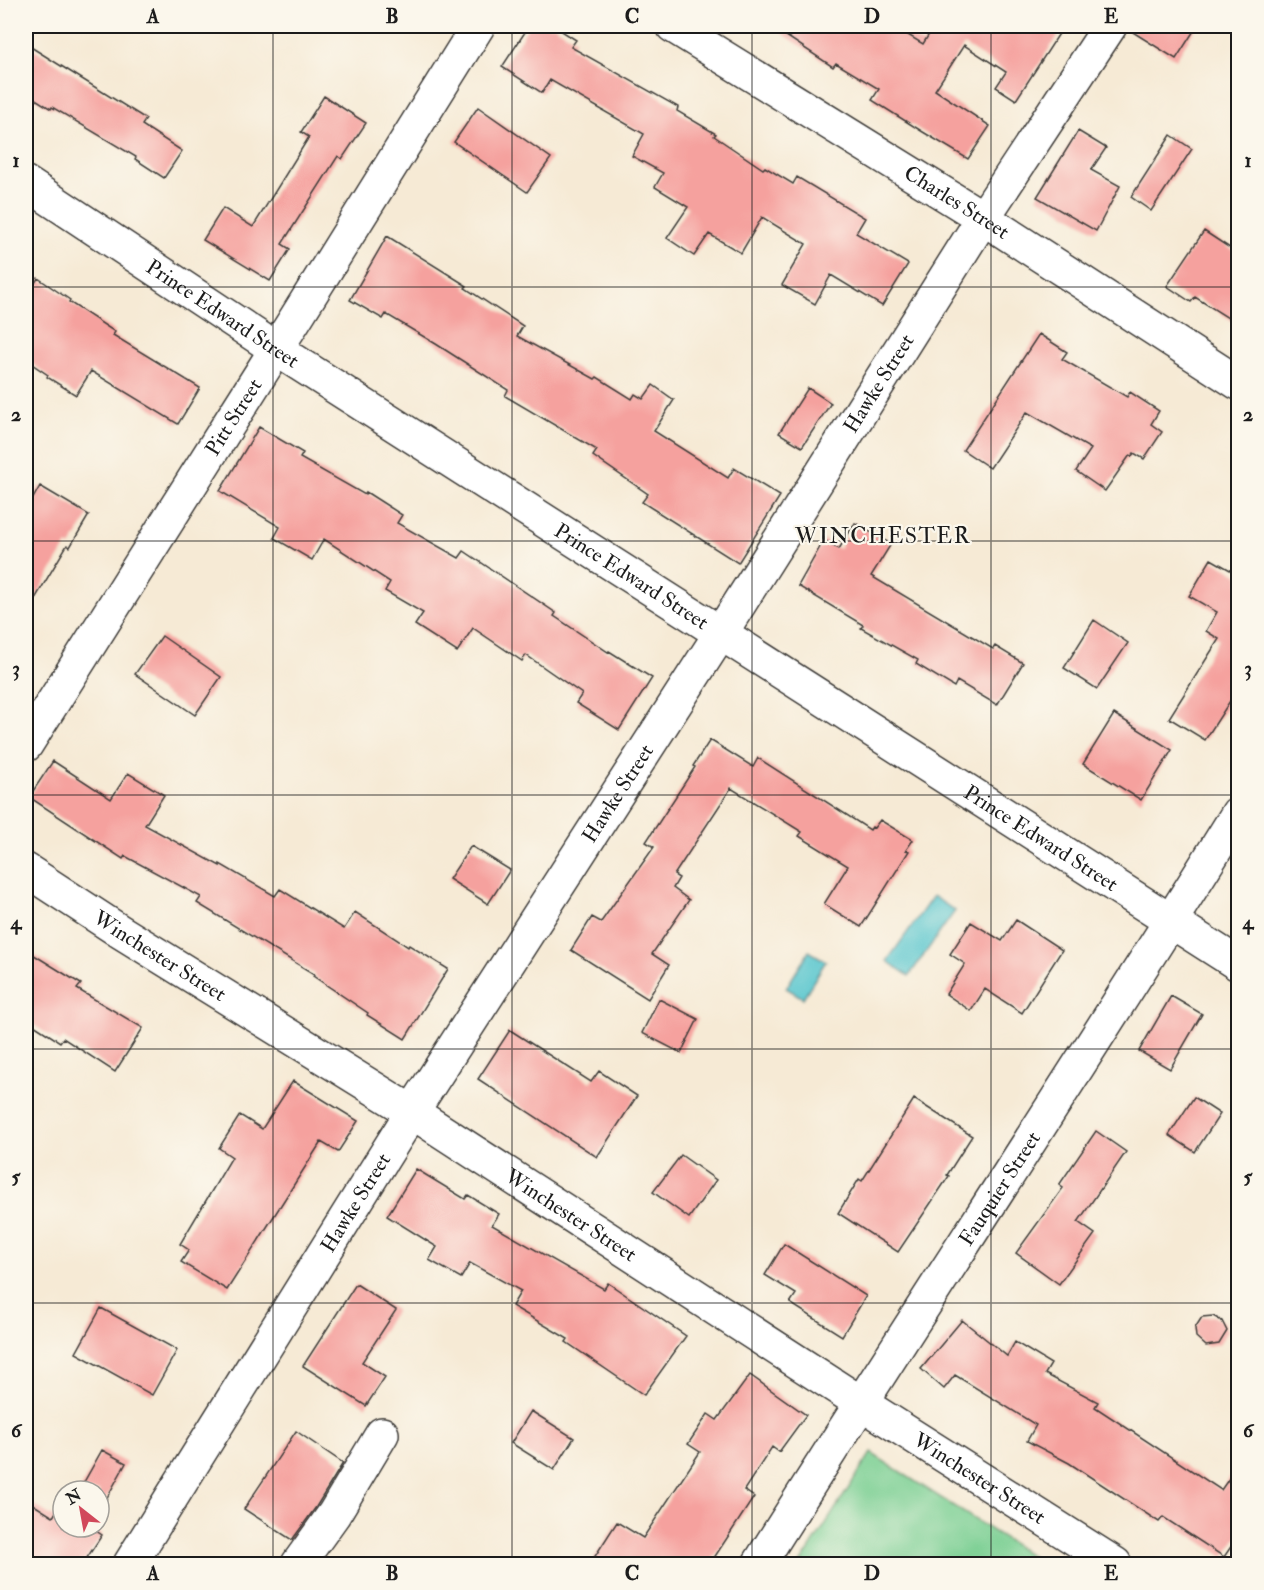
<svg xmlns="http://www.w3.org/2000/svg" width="1264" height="1590" font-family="'IM FELL Double Pica',serif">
<rect width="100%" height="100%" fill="#fbf7ec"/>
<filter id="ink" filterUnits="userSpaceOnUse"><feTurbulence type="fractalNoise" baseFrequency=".0167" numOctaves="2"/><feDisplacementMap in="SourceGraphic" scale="12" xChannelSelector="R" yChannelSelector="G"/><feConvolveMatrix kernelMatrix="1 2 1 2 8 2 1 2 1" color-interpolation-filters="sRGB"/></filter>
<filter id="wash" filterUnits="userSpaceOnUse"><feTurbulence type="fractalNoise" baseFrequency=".008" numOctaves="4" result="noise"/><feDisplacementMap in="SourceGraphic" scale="24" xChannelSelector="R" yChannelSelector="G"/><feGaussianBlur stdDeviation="1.35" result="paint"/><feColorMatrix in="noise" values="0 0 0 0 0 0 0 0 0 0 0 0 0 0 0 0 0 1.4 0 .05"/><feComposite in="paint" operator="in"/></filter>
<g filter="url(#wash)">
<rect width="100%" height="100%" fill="#f6ead5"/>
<path fill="#7acf93" stroke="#4b7658" stroke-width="1.5" d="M871,1453L1044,1564H800Z"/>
<path fill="#58c6ce" stroke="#3a7175" stroke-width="1.5" d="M933,896L955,911L909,976L887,961Z
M809,951L826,961L803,998L786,988Z"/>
<g id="blocks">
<path fill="#f5a19e" d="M529,26H554L576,40L571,47L678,107L677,111L716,134L714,136L763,169L765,167L793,184L797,177L865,218L856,233L908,264L882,306L831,275L815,304L782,285L806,244L762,217L741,253L709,234L694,256L667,238L688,207L655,187L663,173L632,156L644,134L550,80L542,93L502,67Z
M771,26H893L923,44L934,26H1064L1016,100L996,87L1006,72L964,45L935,90L990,126L968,159L923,132L872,100L879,89L836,63L833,67Z
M1128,26H1197L1176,59L1128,29Z
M26,44L146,119L142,125L182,151L164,178L135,159L136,157L52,107L51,109L26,93Z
M324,96L366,123L342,159L338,156L282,244L290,249L270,281L203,240L223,208L253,227L309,137L301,132Z
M478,107L551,158L527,192L454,142Z
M1078,131L1106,148L1091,170L1120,186L1096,231L1037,197Z
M1171,135L1192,149L1151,211L1131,197Z
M1204,231L1239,254V325L1195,297L1191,302L1167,286Z
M387,236L467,286L465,288L523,326L517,336L595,379L597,377L632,399L635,394L643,399L653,385L674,400L654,431L728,478L734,468L780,496L738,563L642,502L648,494L593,456L597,450L505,396L508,390L436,344L386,314L383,319L350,300Z
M38,278L70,300L69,302L115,332L113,335L200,388L178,424L91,371L76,395L47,377L48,375L26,360V297Z
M1039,334L1067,352L1062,359L1127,397L1130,392L1159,411L1151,424L1162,432L1144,459L1134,453L1132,456L1130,455L1105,491L1076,471L1091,449L1027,412L990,468L963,450Z
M808,388L831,403L802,447L779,433Z
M259,427L303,453L300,458L365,495L366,492L402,515L397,523L459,558L464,551L556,613L554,616L608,652L609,651L652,678L619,730L576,703L582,694L526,655L522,661L473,628L457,652L415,625L423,613L385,591L390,582L324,539L312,560L274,538L280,527L220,491Z
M40,486L89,515L70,547L67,545L26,614V511Z
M855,523L891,544L871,576L993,649L995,646L1023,663L997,705L957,681L954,687L916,664L918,660L861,628L863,625L798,586L824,540L839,549Z
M1211,559L1239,575V687L1205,740L1169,718L1219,639L1206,631L1217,612L1189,596Z
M1094,620L1128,643L1097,689L1064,668Z
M162,636L221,677L195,715L135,674Z
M1114,714L1172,750L1141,800L1083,764Z
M710,740L753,767L758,758L870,830L872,827L874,828L880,820L913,840L906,850L909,851L861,927L824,904L848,866L799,836L802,832L731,788L674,875L679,878L673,888L689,900L652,954L669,965L648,999L571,950L592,917L601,922L654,847L646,842L695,767L693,766Z
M53,761L111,799L128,773L164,795L145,825L220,866V864L275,896L280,889L344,929L355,912L408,947L409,945L448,969L405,1039L367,1015L368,1013L313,976L314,974L197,903L201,897L125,856L123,859L29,797Z
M471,846L510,870L488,904L449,879Z
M1016,920L1062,950L1022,1013L985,989L971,1011L946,994L965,964L950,954L971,922L1002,941Z
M26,950L81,984L77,989L143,1028L115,1072L63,1038L60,1042L26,1020Z
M1171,996L1202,1014L1170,1069L1139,1051Z
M659,999L698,1019L681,1053L642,1033Z
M510,1030L591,1082L599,1071L637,1096L597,1157L478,1079Z
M293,1081L358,1121L338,1152L321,1142L227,1290L181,1262L189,1250L180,1244L232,1157L219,1148L240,1115L262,1129Z
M1194,1097L1220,1114L1195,1152L1169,1135Z
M914,1099L972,1136L947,1175L949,1176L898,1252L838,1213L859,1179L862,1181Z
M1096,1131L1126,1152L1078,1222L1095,1234L1059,1284L1016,1253L1063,1188L1059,1185Z
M681,1155L716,1180L689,1218L653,1192Z
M416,1169L465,1199L468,1195L499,1214L492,1225L604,1289L608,1283L686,1336L644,1395L566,1342L568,1339L512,1306L521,1291L470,1263L461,1278L429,1260L437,1247L387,1216Z
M784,1244L866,1296L842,1336L790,1303L796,1294L765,1275Z
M356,1284L396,1310L362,1362L385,1377L366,1406L303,1366Z
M101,1308L177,1350L152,1395L76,1353Z
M1213,1316L1222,1321L1227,1331L1219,1344L1206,1346L1196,1337L1195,1328L1202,1317Z
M962,1320L1007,1356L1015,1342L1051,1364L1045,1374L1098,1402L1095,1407L1221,1490L1239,1464V1535L1224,1557L1163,1517L1159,1522L1069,1463L1027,1441L1036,1425L955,1375L944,1389L921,1369Z
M750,1375L806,1415L779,1452L772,1447L744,1490L754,1497L710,1564H590L617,1522L643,1538L700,1452L688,1444L708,1414L717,1420Z
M531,1411L574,1438L554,1470L511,1443Z
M296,1431L343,1463L316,1507L292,1540L244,1509Z
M102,1450L126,1463L99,1512V1491H79Z
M26,1500L53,1517L59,1507L63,1510V1527H90L102,1535L83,1564H26Z"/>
</g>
</g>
<g filter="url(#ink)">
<use href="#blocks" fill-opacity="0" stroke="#3d3b38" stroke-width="1.5"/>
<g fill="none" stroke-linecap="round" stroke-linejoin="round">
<g stroke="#3d3b38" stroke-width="36">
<g id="minor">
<path id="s1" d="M673,26L983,218L1238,383"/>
<path id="s2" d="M26,183L276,349L1238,964"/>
<path id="s3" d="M26,745L294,321L478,26"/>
<path id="s4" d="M26,870L121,932L412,1112L861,1403L1115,1564"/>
<path id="s5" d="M130,1564L412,1112L721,633L983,218L1110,26"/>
<path d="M298,1564L334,1514L382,1434"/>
<path id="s6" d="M759,1564C917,1312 1082,1066 1238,813"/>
</g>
</g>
<use href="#minor" stroke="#fff" stroke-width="33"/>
</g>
</g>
<path fill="none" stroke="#1c1c1c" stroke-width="1.5" stroke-opacity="0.55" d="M273,26V1564M512,26V1564M752,26V1564M991,26V1564M26,287H1238M26,541H1238M26,795H1238M26,1049H1238M26,1303H1238"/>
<g text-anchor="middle" stroke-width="4.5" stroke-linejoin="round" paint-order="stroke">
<g font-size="21" fill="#1c1c1c" stroke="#fbf7ec">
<text dy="7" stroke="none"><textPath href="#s1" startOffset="334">Charles Street</textPath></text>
<text dy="7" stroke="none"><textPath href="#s2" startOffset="236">Prince Edward Street</textPath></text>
<text dy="7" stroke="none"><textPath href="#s5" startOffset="1398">Hawke Street</textPath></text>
<text dy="7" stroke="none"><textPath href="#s3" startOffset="388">Pitt Street</textPath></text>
<text dy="7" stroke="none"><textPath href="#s2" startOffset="722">Prince Edward Street</textPath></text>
<text dy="7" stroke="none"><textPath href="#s5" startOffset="912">Hawke Street</textPath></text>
<text dy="7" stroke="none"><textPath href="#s2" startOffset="1208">Prince Edward Street</textPath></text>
<text dy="7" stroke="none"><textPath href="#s4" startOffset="159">Winchester Street</textPath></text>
<text dy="7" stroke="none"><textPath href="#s6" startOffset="446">Fauquier Street</textPath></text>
<text dy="7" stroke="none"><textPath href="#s5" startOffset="426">Hawke Street</textPath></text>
<text dy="7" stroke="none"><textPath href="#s4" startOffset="645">Winchester Street</textPath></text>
<text dy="7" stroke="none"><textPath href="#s4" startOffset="1131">Winchester Street</textPath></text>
</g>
<g font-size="22" letter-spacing="1.5" fill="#1c1c1c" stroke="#fbf7ec">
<text x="883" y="543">WINCHESTER</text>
</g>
</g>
<rect width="1264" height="1590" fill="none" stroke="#fbf7ec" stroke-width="66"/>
<g transform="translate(81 1509) rotate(329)"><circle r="28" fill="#fbf7ec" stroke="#a29f99" stroke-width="1.5"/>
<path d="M0-4.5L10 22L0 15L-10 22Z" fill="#d1495b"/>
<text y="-9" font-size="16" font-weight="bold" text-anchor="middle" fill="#1c1c1c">N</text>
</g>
<rect x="33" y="33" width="1198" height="1524" fill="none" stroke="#1c1c1c" stroke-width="2"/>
<g font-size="20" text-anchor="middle" font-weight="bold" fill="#1c1c1c">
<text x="153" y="23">A</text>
<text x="392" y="23">B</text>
<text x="632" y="23">C</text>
<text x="872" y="23">D</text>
<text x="1111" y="23">E</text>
<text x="16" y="167">1</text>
<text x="1248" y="167">1</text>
<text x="16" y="421">2</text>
<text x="1248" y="421">2</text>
<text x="16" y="675">3</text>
<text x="1248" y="675">3</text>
<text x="16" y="929">4</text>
<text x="1248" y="929">4</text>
<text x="16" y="1183">5</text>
<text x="1248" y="1183">5</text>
<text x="16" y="1437">6</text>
<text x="1248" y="1437">6</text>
<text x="153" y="1580">A</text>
<text x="392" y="1580">B</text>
<text x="632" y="1580">C</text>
<text x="872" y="1580">D</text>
<text x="1111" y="1580">E</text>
</g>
</svg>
